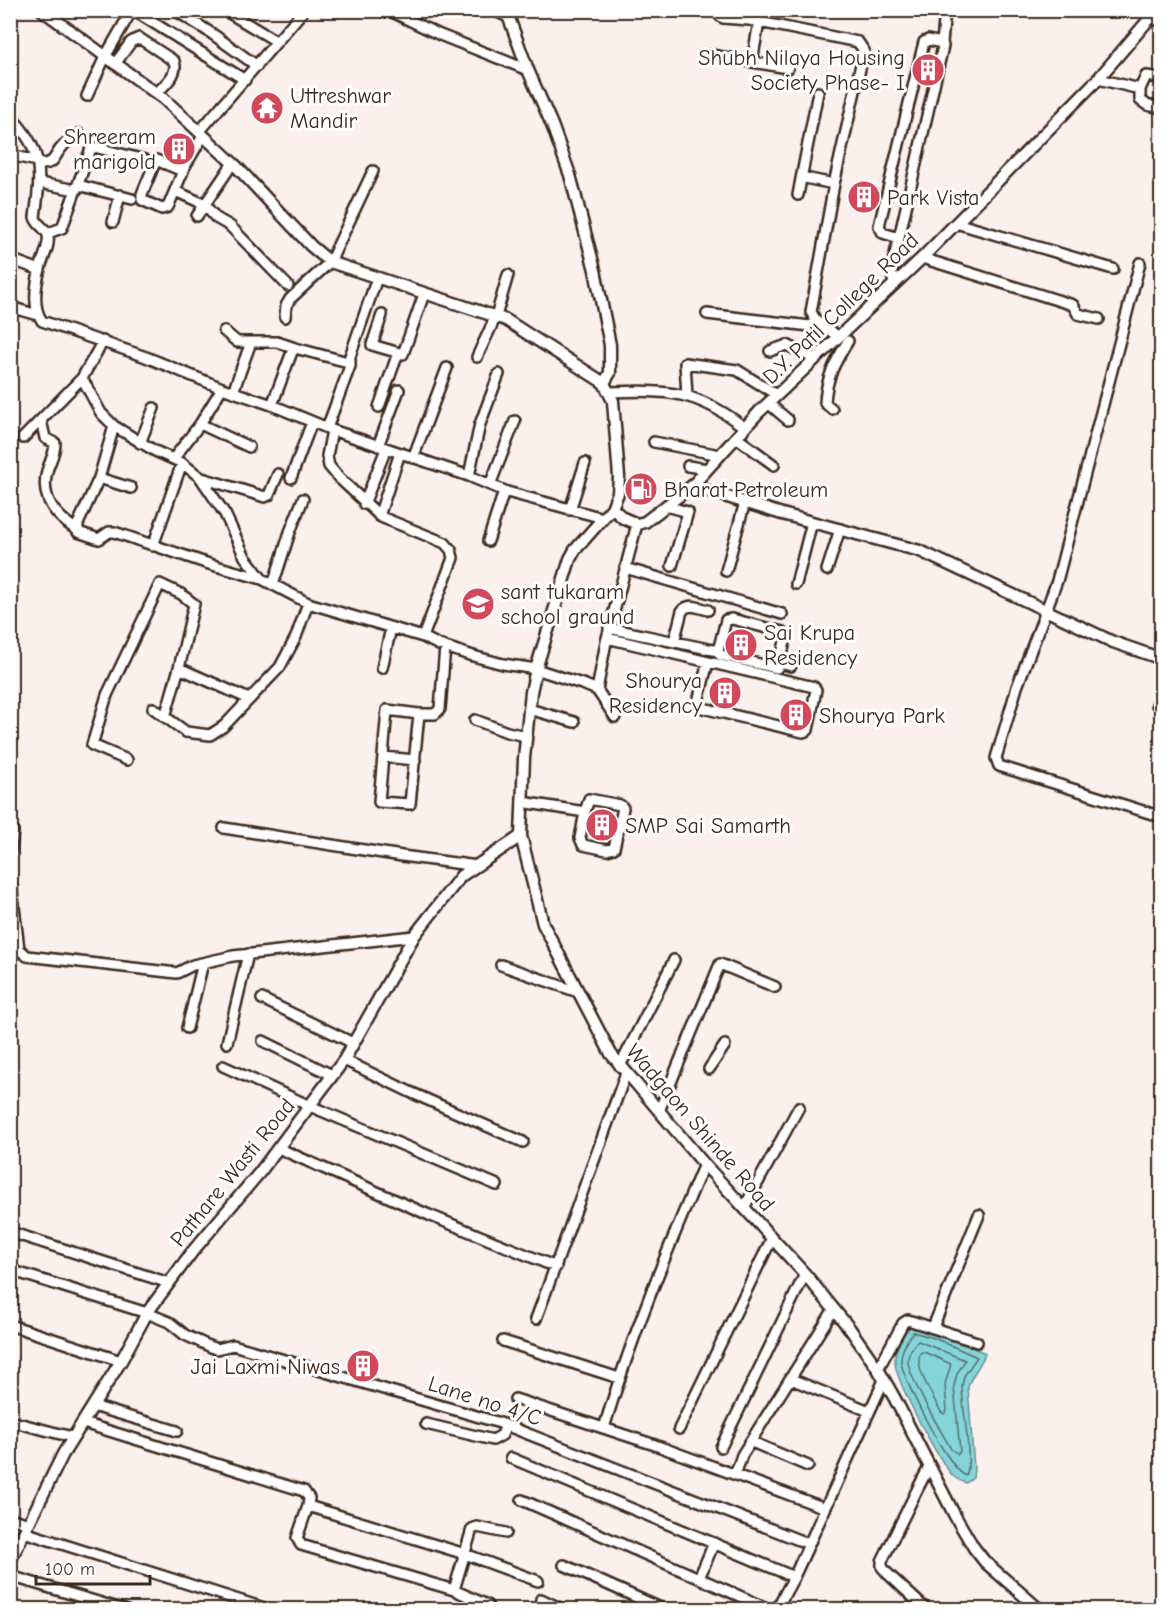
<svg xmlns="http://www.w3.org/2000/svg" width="1172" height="1620" font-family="'Comic Neue',sans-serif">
<rect width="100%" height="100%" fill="#fcf0ee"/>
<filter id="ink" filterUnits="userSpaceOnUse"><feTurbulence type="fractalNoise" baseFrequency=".0167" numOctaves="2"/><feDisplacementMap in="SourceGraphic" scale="12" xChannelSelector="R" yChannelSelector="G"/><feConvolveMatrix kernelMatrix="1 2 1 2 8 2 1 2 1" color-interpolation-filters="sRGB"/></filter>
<g filter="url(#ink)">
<path fill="#84d5da" stroke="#67918f" stroke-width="1.5" d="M912,1326L935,1332L983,1352L985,1354C981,1366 971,1374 968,1387L974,1468L973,1478L966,1483C962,1482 958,1480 954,1477C939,1461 896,1383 895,1362C894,1351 903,1331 912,1326Z"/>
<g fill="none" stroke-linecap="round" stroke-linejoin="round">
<path stroke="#586e69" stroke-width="1.5" d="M913,1332L934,1338L977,1357L964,1376L962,1386C962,1407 973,1461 966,1476C950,1471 903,1381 901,1362C900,1354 907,1338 913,1332Z
M918,1341L965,1360L957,1374L954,1386L960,1451L958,1454L951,1449C940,1429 911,1382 908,1362C907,1355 913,1345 918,1341Z
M924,1352L951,1364L945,1384L947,1411L944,1414L941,1412C934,1398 914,1368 920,1353Z"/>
<g stroke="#3b2a1e" stroke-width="14">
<path id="minor" d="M133,10L245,80
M175,10L211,33L257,66
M224,10L276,41
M388,10L440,35L528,70
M493,10L508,17
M718,10L720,16L723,18L749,20L858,42L864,51L834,184L811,312L817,322L839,337
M1151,18L1162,22
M942,43L945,10
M711,55L788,68
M752,62L759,22
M115,64L131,42L139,38L174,61C179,74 165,84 156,94
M1162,78L1146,76L1140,89V100L1147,105L1162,108
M1098,79L1140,89
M818,92L802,174L805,178L834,184
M87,96L105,57L132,10
M10,116C44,150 41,173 35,217C37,226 47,228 48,236C50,247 42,259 40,269C36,284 32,307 42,321L146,357L222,388L272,405L332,430L469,476L507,492L603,518
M199,132L304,10
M10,155L37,161
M38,164C58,164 52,157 63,146C67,141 74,138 79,134
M183,171L156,160L142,194V200L162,209L168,207L183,171L184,168L203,136
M40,183L76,190
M78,185L132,199
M175,191L204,204L216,218L230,226L288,286
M798,195L802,174
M197,216L233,163
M113,222L120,195
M956,223L1113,269
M48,233L62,228L90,151L94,147L145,160
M922,258L1073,305L1078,314L1099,319
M10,259L40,270
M1140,263L1057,581L1017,687L996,758L999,766L1162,817
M894,284L891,270L899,238L883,233L879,226L924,42L928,40L942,43L943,46L899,238
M10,307L38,315
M707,314L810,326L817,322
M382,315L372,345L403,354L424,294
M285,317L286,306L290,299L330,262L373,171
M224,331L237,342H277L295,348
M770,351L787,345L815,359
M477,357L496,316L508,275
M82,378L101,413L114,426L155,451L182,463L200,477L225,514L245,557L262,579
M233,392L251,342
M609,392C668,390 697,390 745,428
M687,396L685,363L737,370L777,395
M768,403L788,420
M272,405L292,352L295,348L348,362L377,278
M379,407L398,353
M832,409L825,403C826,378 835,362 848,341
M41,420L45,438L55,443C55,454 50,461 47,471C40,498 55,516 77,530
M200,424L249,447
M114,426L99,478L78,524V532L99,539L109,532H114L209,564L262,579L308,603L423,637L439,645L473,656L503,664L536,669L585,685L597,690L615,717
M327,428L350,366V359
M332,430L327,456L329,466L339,478L381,517L445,543L451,550L453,558L423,637
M736,437L774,465
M23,438L82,378L103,341
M654,442L720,455
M140,443L154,408
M378,446L399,390
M174,458L200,424L222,388
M413,458L447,368
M688,466L707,469
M469,476L480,424L499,374
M99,478L131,488
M202,478L265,497L269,495L278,474
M291,478L312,422
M490,485L515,421
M364,504L386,449
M666,506L688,512L672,566
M570,510L585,463
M379,516L400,453
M488,541L504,491
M153,546L182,463
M625,568L782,614
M827,570L840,529
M726,571L745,502
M796,584L812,522
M273,585L290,532L303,499
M609,628L718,651
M607,638L814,687L816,690L808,730L803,732L699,707L698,702L708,662
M674,642L682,611C689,602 699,608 708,610
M780,663L777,668L720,655L718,651L726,620L732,619L783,632L786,637L780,663L791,666
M179,668L249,699
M382,668L391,628
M597,690L606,642L637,524
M1157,705L1162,692
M153,708L186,732L210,735L224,726L280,667L296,637L308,603
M529,709L574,722
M419,714L387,710L379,802L410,804L419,714H435L440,709L445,647
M475,720L507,732L526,736
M383,757L415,760
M127,760L92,745L107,695L160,584L181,594L194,604L179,668L165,717
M522,802L585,812L589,799L620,805L623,808L614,848L607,850L583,845L580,838L585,812
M10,824L13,831L10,854
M224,828L402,856L477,866
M10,873L19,949L27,956L177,973L193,965L233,956L414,936
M501,965L578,992
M262,999L353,1043
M187,1028L203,963
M263,1041L332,1075
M227,1043L248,954
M344,1060L410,1092L523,1142
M223,1066L310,1106L497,1185
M620,1066L674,960
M709,1069L725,1045
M659,1111L720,964L775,987
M278,1148L429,1215L556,1267
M744,1208L799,1107
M10,1232L169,1283
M10,1270L147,1313L169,1322L185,1335L211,1347L217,1349L233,1345L500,1423L809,1544
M536,1319L626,1073
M10,1325L121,1361
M933,1327L979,1215
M503,1341L619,1378
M878,1369L903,1323L908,1320L977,1342
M791,1379L869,1411
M515,1399L655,1445L825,1508
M93,1406L177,1431
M10,1421L72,1437
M83,1423L304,1491L309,1498L308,1506L465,1554L538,1581
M426,1424L493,1440L502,1435L506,1425
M604,1428C631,1338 667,1251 704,1164
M679,1429L772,1238
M752,1442L808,1466
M721,1447L805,1274
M511,1458L794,1577
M735,1475L742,1455L834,1309
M522,1500L771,1610
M308,1506L297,1538L301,1545L454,1590L487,1605L490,1610
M10,1518L29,1524
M24,1532L270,1610
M564,1565L665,1610
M10,1576L125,1610
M699,1578L714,1543
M454,1590L472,1529L477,1527L506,1533
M541,1599L564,1610
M776,1610L794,1577L884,1380
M927,1610L888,1574L882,1567V1561L918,1488L929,1467"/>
</g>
<g stroke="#3b2a1e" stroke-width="15">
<path id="tertiary" d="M42,10L164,99L236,166L311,246L330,262L506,320L604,383L613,401L619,477L618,493L612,508L575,550L570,559L536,669L531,692L524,758L521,836L543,924L611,1054L704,1164L805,1274L850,1329L878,1369L895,1399L955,1516L974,1548L985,1562L1040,1610
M506,10L528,70L552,125L570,175L595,270L610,345V373L604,383
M692,486L782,514L920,551L1113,642L1162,659
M612,508L623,518L637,524L645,522L692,486L759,412L922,258L1098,79L1157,10
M10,1561L63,1454L121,1361L147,1313L192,1252L260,1172L344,1060L414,936L461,876L521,836"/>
</g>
<use href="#minor" stroke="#fff" stroke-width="9"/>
<use href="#tertiary" stroke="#fff" stroke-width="10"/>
</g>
</g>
<defs>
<g id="building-disc" transform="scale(1.725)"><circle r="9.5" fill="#d1495b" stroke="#fff"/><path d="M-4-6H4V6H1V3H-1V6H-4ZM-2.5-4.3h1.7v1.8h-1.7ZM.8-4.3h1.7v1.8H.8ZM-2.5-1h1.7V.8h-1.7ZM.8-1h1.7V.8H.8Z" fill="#fff"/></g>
<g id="temple-disc" transform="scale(1.725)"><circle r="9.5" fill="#d1495b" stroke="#fff"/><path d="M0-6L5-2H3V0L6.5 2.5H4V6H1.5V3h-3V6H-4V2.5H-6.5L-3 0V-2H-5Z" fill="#fff"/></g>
<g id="fuel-disc" transform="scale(1.725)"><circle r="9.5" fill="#d1495b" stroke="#fff"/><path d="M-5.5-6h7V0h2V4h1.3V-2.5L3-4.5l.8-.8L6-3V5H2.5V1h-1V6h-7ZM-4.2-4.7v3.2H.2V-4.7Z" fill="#fff"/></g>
<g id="school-disc" transform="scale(1.725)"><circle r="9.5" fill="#d1495b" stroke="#fff"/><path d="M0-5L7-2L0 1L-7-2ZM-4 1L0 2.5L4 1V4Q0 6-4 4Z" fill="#fff"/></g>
</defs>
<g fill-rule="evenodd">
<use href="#building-disc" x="928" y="70"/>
<use href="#temple-disc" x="267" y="108"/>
<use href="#building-disc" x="179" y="149"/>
<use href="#building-disc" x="864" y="197"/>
<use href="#fuel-disc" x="641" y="489"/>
<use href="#school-disc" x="478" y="604"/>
<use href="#building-disc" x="741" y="645"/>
<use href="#building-disc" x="725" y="693"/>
<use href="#building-disc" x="796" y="715"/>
<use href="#building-disc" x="602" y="825"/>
<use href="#building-disc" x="363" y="1366"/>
</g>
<g text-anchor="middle" stroke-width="6" stroke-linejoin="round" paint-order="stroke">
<g font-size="22" fill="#3b2a1e" stroke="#fff" text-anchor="start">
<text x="905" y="65" text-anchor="end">Shubh Nilaya Housing<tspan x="905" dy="25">Society Phase- I</tspan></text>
<text x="290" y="103">Uttreshwar<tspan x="290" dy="25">Mandir</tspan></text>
<text x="156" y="144" text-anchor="end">Shreeram<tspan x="156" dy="25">marigold</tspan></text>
<text x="887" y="205">Park Vista</text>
<text x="664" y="497">Bharat Petroleum</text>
<text x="501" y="599">sant tukaram<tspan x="501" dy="25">school graund</tspan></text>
<text x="764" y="640">Sai Krupa<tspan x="764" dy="25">Residency</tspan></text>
<text x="702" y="688" text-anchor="end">Shourya<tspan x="702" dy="25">Residency</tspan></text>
<text x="819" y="723">Shourya Park</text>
<text x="625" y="833">SMP Sai Samarth</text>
<text x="340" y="1374" text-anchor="end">Jai Laxmi Niwas</text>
</g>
<g font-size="22" fill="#3b2a1e" stroke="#fff">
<text transform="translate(840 308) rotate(-44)" y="8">D.Y. Patil College Road</text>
<text transform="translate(701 1127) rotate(49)" y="8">Wadgaon Shinde Road</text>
<text transform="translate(232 1172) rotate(-51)" y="8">Pathare Wasti Road</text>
<text transform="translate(485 1400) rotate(18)" y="8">Lane no 4/C</text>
</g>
</g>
<rect width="1172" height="1620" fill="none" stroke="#fff" stroke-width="36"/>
<rect x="18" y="18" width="1136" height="1584" fill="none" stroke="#3b2a1e" stroke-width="2" filter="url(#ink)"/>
<path d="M36 1575v9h114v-9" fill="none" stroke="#3b2a1e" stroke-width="3"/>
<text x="45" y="1575" font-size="18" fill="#3b2a1e" stroke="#ffffff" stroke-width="4.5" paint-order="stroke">100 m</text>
</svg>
